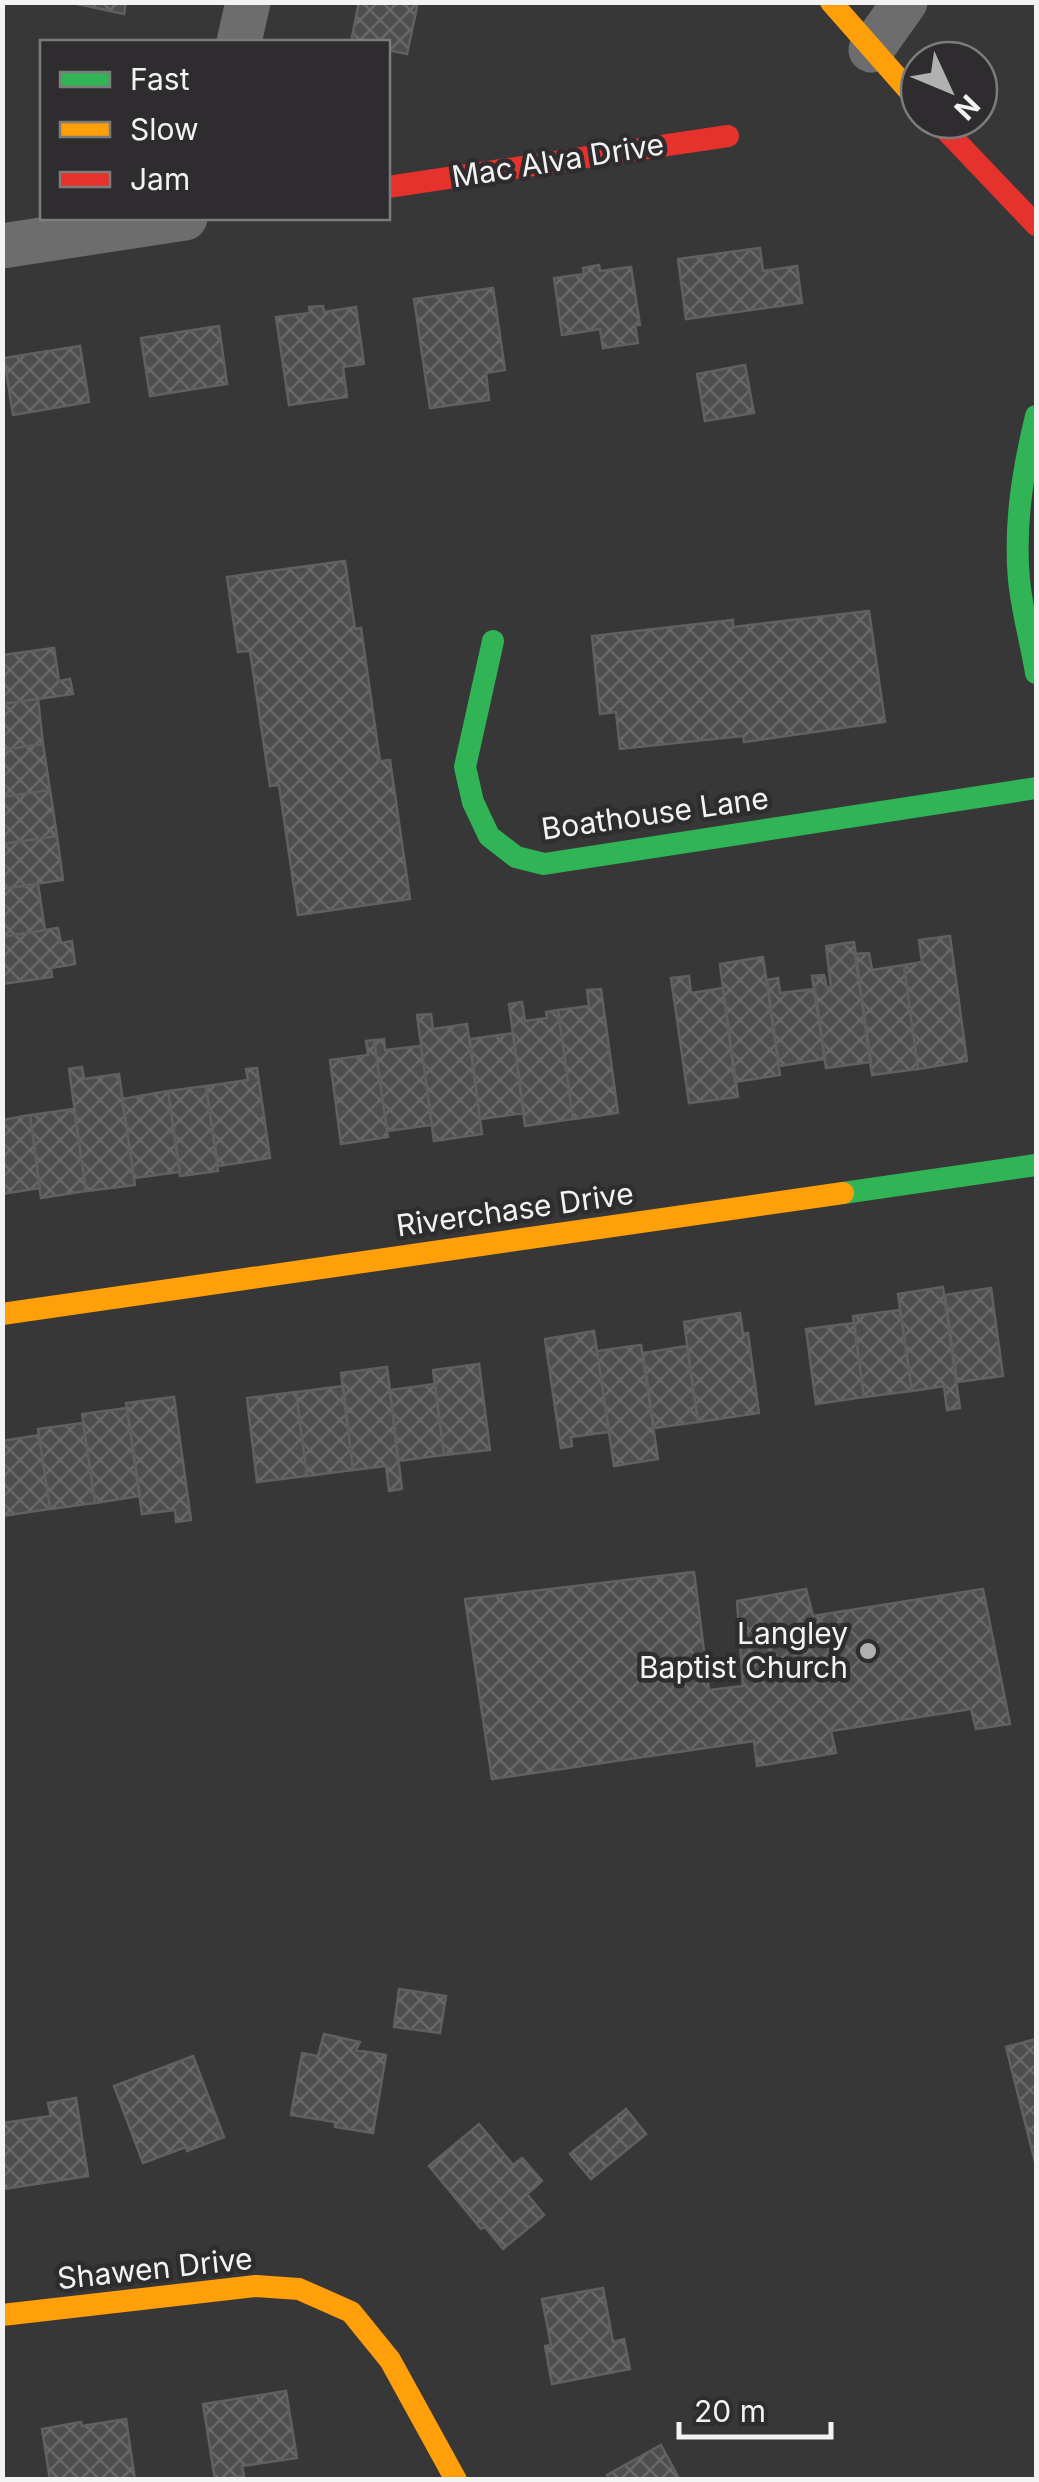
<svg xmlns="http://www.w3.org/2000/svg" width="1039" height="2482" font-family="Inter,sans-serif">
<defs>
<pattern id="building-cross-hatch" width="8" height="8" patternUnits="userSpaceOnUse" patternTransform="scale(2.5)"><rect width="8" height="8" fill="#4f4e4f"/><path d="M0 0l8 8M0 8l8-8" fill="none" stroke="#696869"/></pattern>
</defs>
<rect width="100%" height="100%" fill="#383738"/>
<path fill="url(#building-cross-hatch)" stroke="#616061" stroke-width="2.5" d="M68,2H126L124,14Z
M359,2H418L407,54L388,50V42H351Z
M760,248L763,271L797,266L802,303L686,319L678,259Z
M599,265L600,271L631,267L640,325H635L638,343L603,348L600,329L562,335L554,278L584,274L583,268Z
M493,288L505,370L486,373L489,400L430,408L414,299Z
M323,306L324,312L356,307L364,364L343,367L347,397L289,405L276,317L310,313L309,307Z
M219,326L227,384L150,396L141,338Z
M80,346L89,402L13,415L4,358Z
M745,365L754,413L705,421L697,374Z
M345,561L355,629L361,628L380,761L390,760L410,899L298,915L279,785L270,786L250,651L238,652L227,577Z
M869,611L885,722L744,742L743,736L620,749L616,712L600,714L592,636L733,620V627Z
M54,648L59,681L70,679L73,694L2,704V655Z
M38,699L43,744L2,750V704Z
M43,744L50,790L2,797V750Z
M50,790L57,836L2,844V797Z
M57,836L63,880L2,889V844Z
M38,884L45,930L2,937V889Z
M58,928L61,943L72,941L75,964L51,968L52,977L2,984V937Z
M950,936L967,1061L918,1069L904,965L922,962L919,940Z
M854,942L871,1062L826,1068L812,976L824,975L827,988L831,987L826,946Z
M869,953L872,970L904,965L918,1069L872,1075L855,954Z
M763,957L780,1075L735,1082L720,964Z
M689,976L691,993L723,988L738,1097L689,1103L671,978Z
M778,978L780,993L815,989L825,1059L779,1066L767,980Z
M601,989L618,1113L573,1119L558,1010L589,1006L587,990Z
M522,1002L525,1021L547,1018L546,1012L558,1010L573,1119L525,1126L509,1004Z
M431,1014L433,1029L467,1024L482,1134L434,1141L417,1015Z
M513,1033L524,1113L480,1119L470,1039Z
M384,1039L385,1050L421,1046L432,1125L387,1131L374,1040Z
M374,1040L388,1137L341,1144L330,1060L368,1055L366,1041Z
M82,1067L84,1079L119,1074L135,1185L86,1191L69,1069Z
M257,1068L270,1158L218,1166L206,1086L248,1080L246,1069Z
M206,1086L218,1171L180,1176L168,1091Z
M168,1091L180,1172L134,1178L122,1099Z
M74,1109L86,1191L41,1198L30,1115Z
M30,1115L40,1188L2,1194V1120Z
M943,1287L960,1408L947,1410L944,1386L912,1391L898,1294Z
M991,1288L1003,1376L957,1382L945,1295Z
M900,1310L912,1391L864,1397L853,1316Z
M740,1313L743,1334L748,1333L759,1413L698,1422L684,1322Z
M854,1323L864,1397L816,1404L806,1329Z
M594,1331L609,1432L571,1437L572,1446L561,1448L545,1339Z
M641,1345L658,1459L614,1466L597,1351Z
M687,1346L698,1422L654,1428L643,1353Z
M479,1364L490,1450L444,1455L433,1370Z
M387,1367L402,1489L389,1491L386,1466L353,1470L341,1373Z
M435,1384L444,1455L398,1461L390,1390Z
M343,1386L353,1470L307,1476L296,1392Z
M296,1392L307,1476L257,1482L247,1398Z
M174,1397L191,1520L176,1522L175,1510L142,1514L126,1403Z
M127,1408L140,1496L95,1503L82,1414Z
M83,1423L95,1503L50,1509L38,1429Z
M39,1435L50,1509L2,1516V1441Z
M694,1572L709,1690L743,1686L737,1601L806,1589L813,1616L983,1589L1010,1724L976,1729L971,1709L831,1731L836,1753L757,1766L754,1741L492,1779L465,1599Z
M399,1989L446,1996L440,2033L394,2027Z
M324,2034L360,2042L356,2050L386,2055L373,2133L335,2127V2122L291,2115L302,2053L318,2056Z
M1036,2039V2166L1006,2047Z
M193,2056L224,2137L187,2151L186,2147L143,2163L114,2086Z
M76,2098L88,2176L4,2189L2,2123L51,2116L48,2103Z
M626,2109L646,2134L591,2179L570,2154Z
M479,2124L513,2165L522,2158L542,2181L527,2194L544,2215L503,2249L485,2227L481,2229L429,2166Z
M603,2288L613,2342L624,2339L630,2369L552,2384L545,2346L551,2345L542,2299Z
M286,2391L297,2458L242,2466L244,2476L215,2480L203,2404Z
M126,2419L135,2480H50L42,2429L81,2422L82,2426Z
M661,2445L680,2480H609L607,2475Z"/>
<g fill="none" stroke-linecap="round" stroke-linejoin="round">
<path stroke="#6e6d6e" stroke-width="45" d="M239,42L248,2
M871,50L905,2
M2,246L185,218"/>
<path stroke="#30b455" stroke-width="22" d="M1036,416C1023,470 1014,524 1019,580C1022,611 1031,642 1036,673
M493,641L465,767L473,802L489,836L516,857L544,864L1036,788
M843,1193L1036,1165"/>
<path stroke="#ff9f0a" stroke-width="22" d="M831,2L919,102
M2,1314L843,1193
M2,2315L256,2286L299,2289L351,2312L390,2360L456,2480"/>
<path stroke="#e5322d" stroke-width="22" d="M936,120L1036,225
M388,187L728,136"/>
</g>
<circle fill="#b2b1b2" stroke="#2e2c2e" stroke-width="4" cx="868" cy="1651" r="10"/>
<g text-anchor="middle" stroke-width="9" stroke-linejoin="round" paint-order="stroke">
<g font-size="30" fill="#f4f3f4" stroke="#2e2c2e">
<text transform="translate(558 161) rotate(-9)" y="10">Mac Alva Drive</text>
<text transform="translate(655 814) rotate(-8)" y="10">Boathouse Lane</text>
<text transform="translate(515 1210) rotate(-8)" y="10">Riverchase Drive</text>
<text transform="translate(155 2269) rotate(-6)" y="10">Shawen Drive</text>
</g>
<g font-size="30" fill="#f4f3f4" stroke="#2e2c2e" text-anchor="end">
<text x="848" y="1644">Langley<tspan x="848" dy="34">Baptist Church</tspan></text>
</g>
</g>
<rect width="1039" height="2482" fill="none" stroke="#f4f3f4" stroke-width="10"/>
<rect x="40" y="40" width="350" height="180" fill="#2e2c2e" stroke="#7d7c7d" stroke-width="2.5"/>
<rect x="60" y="72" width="50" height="15" fill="#30b455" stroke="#7d7c7d" stroke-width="2.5"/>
<text x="130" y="90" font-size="30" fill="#f4f3f4">Fast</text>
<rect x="60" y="122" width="50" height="15" fill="#ff9f0a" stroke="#7d7c7d" stroke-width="2.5"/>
<text x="130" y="140" font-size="30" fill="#f4f3f4">Slow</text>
<rect x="60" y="172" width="50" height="15" fill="#e5322d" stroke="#7d7c7d" stroke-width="2.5"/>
<text x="130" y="190" font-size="30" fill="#f4f3f4">Jam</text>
<g transform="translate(949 90) rotate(134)"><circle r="48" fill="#2e2c2e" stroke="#7d7c7d" stroke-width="2.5"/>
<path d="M0-8L18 38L0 25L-18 38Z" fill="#b2b1b2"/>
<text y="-15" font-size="28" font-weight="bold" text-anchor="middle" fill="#f4f3f4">N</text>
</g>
<path d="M679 2422v15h152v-15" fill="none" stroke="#f4f3f4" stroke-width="5"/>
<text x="694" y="2422" font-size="30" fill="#f4f3f4" stroke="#2e2c2e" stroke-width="8" paint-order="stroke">20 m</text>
</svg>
